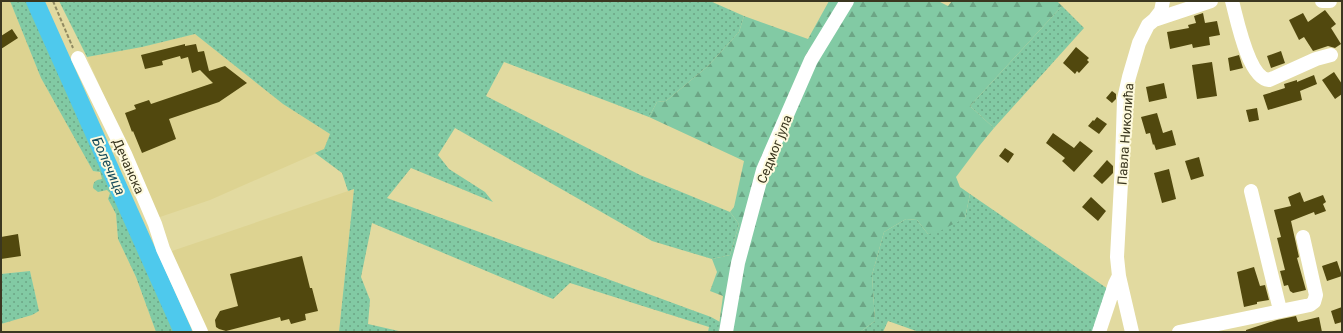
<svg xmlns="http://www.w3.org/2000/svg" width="1343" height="333" font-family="Roboto,sans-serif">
<defs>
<pattern id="green-dots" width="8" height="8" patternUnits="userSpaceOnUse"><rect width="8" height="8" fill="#82caa4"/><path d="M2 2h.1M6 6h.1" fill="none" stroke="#6ca585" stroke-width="1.8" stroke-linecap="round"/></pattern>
<pattern id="forest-firs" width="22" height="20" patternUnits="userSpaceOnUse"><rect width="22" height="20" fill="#82caa4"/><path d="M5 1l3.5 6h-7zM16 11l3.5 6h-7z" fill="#6ca585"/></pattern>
</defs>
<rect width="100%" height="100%" fill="#e2daa0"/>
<path fill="#ddd391" d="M1,1H10L41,78L93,171L99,172L110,193L108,199L116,214L118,239L136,277L156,332H1V324L32,315L39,311L30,271L1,274Z
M195,34L283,104L330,134L324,150L210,200L157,218L87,57L142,47Z
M354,189L339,332H204L172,251Z"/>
<path fill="url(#green-dots)" d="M10,1H28L106,172L176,332H156L136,277L118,239L116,214L108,199L110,193L107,190L98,192L93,188C93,181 96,180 102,179L100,172L93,171L41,78Z
M59,1H710L744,16L739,32L708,66L666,101L657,102L649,117L504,62L486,96L640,175L730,212L739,224L730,255L712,259L652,241L455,128L438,155L449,169L485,192L493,202L411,168L387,198L711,317L720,322L718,332H708L709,327L570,283L553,299L372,223L361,277L370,300L368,324L403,332H339L354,189L348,191L342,173L315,153L324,149L330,134L283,104L195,34L142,47L87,57Z
M1062,6L1084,28L994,128L970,106Z
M970,194L1108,289L1095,332H919L888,321L883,332H860L875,321L872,275L884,232L906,219L917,220L928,234L965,218Z
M30,271L39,311L32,315L1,324V274Z"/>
<path fill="url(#forest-firs)" d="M829,1H938L948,6L952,1H1057L1062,6L970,106L994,128L980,145L956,177L960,187L970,194L965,218L936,233L928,234L917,220L906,219L884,232L872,275L875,321L860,332H718L723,296L710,291L717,272L712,259L730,255L739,224L730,212L734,207L744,161L649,117L657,102L666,101L708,66L739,32L744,16L808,39Z"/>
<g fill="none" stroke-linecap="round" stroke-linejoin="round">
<path stroke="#4ec9ed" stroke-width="18" d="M35,1L183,332"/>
</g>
<path fill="#51480e" d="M1325,10L1336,24L1331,28L1341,44L1335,48L1328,46L1313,51L1304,37L1299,40L1289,20L1303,13L1308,22Z
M1203,13L1205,23L1217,21L1220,35L1209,37L1210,45L1193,48L1192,44L1170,49L1167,32L1189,28L1188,25L1196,23L1194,16Z
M12,29L18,38L1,49V36Z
M185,44V46L196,44L198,52L204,51L209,71L225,66L247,83L219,102L169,119L176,139L142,153L133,131L132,132L125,113L136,109L134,105L149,100L151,104L213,83L200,70L192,73L188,57L181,59L180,56L162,61L163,65L145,69L141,55Z
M1076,47L1089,58L1087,60L1089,62L1079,73L1077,71L1075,74L1063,63Z
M1281,51L1285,63L1271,68L1267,56Z
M1239,55L1243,68L1230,71L1228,58Z
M1212,62L1217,96L1197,99L1192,65Z
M1334,72L1342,84V94L1335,99L1322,80Z
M1314,75L1317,84L1300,91L1302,100L1268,110L1263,95L1285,88L1284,84L1297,80V82Z
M1164,83L1167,98L1149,102L1146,87Z
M1112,91L1116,94V99L1112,103L1106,98Z
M1257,108L1259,120L1249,122L1246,110Z
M1157,113L1163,133L1172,130L1176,145L1156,150L1154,144L1153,145L1150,133L1146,134L1141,117Z
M1097,117L1107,124L1099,134L1088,126L1093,120L1094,121Z
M1053,133L1074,148L1080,141L1093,151L1074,172L1062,161L1065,158L1046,143Z
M1005,148L1014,154L1008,163L999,156Z
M1199,157L1204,176L1191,180L1185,161Z
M1107,160L1113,166V173L1102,184L1093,176Z
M1169,169L1176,199L1162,203L1154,173Z
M1300,192L1304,202L1323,195L1326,202L1323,204L1326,211L1315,215L1314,212L1291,221L1299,257L1297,258L1306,290L1293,293L1290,291L1288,285L1284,286L1280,271L1285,270L1277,238L1281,237L1274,210L1291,206L1288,197Z
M1091,197L1106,211L1098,221L1082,207Z
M18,234L21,256L1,259V237Z
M302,256L310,288H312L318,311L305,314L306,320L291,324L289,319L281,321L280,317L226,331L219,329L216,327L215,320L220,311L238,306L230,274Z
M1337,261L1342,276L1327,281L1322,266Z
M1254,267L1260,286L1265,285L1269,300L1257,302V304L1244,307L1237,272Z
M1342,307V322L1335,324L1331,311Z
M1296,316L1298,322L1319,317L1322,332H1246V330L1277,320Z"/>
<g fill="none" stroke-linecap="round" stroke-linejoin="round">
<path stroke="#918b62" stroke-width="2" stroke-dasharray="4 2" stroke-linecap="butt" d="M53,1L73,48"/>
<path stroke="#fff" stroke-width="14" d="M1232,1C1237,19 1248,78 1269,80L1316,59L1331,55
M1322,1H1330
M1154,20L1211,1
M78,58L125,154L155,224L163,249L201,332
M1251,191L1280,310
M726,332L738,263L763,170L811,60L847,1
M1099,332L1115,284L1119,276
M1132,332L1119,276L1117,257L1122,164L1124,99L1129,77L1139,43L1148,25L1154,20L1161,11L1163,1
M1179,332L1310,305L1314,302L1316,295L1303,237"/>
</g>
<g text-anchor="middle" stroke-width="4" stroke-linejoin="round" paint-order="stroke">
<g font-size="13" fill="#3b3720" stroke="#fefadd">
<text transform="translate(1125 134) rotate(-86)" y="5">Павла Николића</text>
<text transform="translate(774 149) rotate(-68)" y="5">Седмог јула</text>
<text transform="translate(129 166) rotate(66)" y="5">Дечанска</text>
</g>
<g font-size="14" font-style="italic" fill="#154a59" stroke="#fefadd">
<text transform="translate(109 166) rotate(66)" y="5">Болечица</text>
</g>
</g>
<rect width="1343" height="333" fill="none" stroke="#3b3720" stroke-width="4"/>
</svg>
